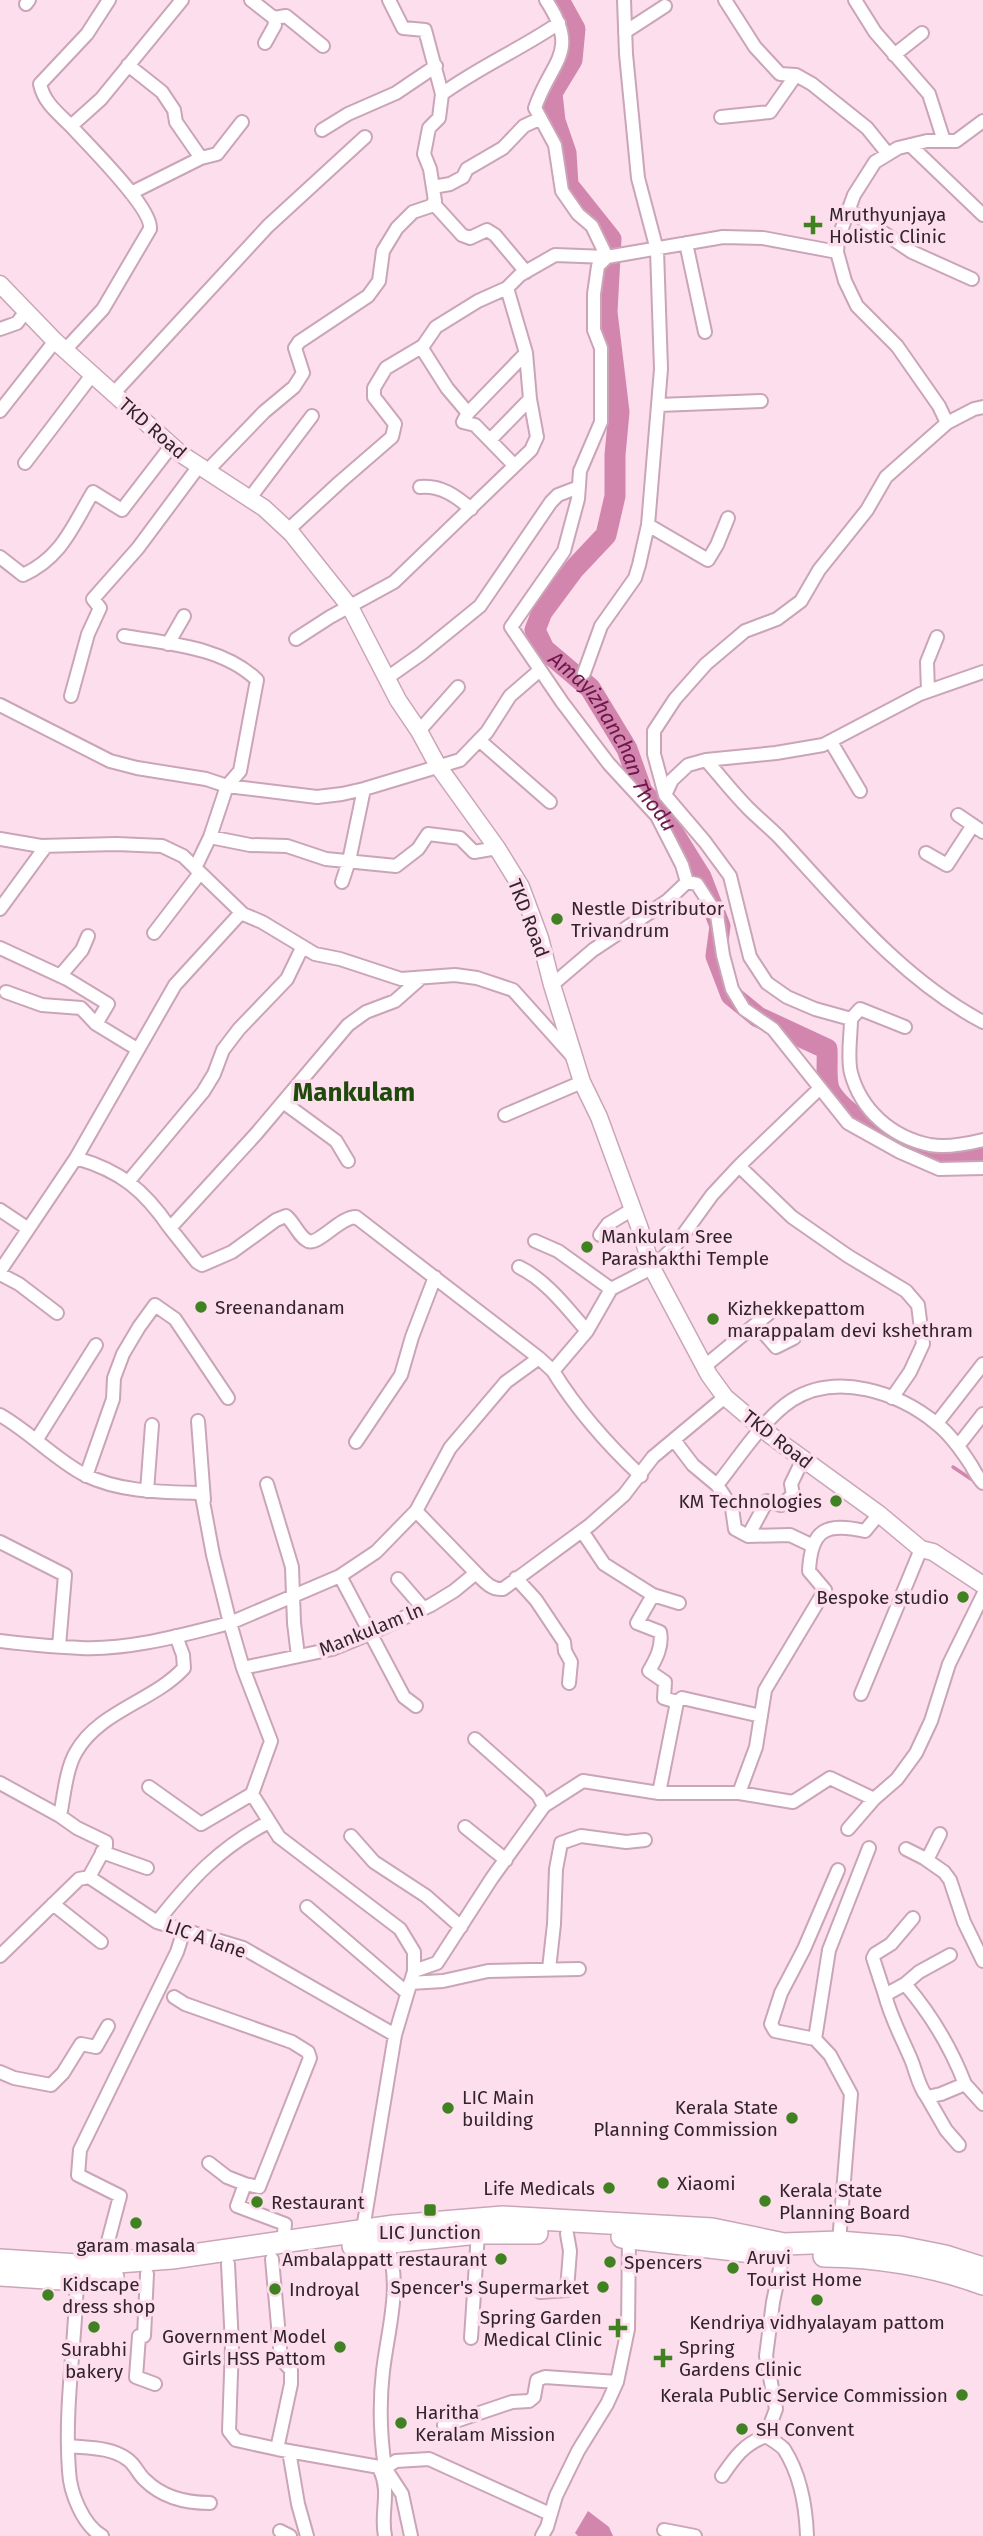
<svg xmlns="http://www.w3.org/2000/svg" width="983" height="2536" font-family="'Fira Sans',sans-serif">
<rect width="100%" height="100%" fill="#fddeed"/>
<path fill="#d286ad" d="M588,2511L609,2527L613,2536H578L575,2533Z"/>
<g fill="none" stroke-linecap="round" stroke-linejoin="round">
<path stroke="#d286ad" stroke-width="3.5" d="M953,1467L971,1479"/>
<path stroke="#d286ad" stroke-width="21" id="s1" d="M559,0L575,29L572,60L552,93L555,121L566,153L568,185L611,239L607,312L619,412L615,455V496L606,535L574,569L542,612L535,630L544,649L590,688L627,749L642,791L663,816L701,877L720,926L716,956L731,995L758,1017L827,1049C828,1061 825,1081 830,1091C841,1111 891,1145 913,1149C936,1154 959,1152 983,1157"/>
<g stroke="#caa5b7" stroke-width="16">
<path id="minor" d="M251,0L274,18L275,25L265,43
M546,0C581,53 551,60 535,108L555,145L562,191L578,214L592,226L607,257
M725,0L755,47L780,74L796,75L812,84L867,128L888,154
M855,0L875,32L929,94L944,141
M26,4L29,0
M274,18L286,16L323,46
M625,32L665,6
M894,55L922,33
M128,65L162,92L174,110L176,122L201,158L131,193
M442,94C479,67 521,49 559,23
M721,117L770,112L796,75
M983,121L956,141H927L898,148L875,162L854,195L838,239L837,252L845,281L857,306L897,346L939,406L947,423L886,477L867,510L819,570L801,601L777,619L745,631L706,664L675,699L654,731V754L665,795L705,842L730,876L750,957L767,983L787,997L815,1009L851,1019C851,1036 847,1057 851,1073C861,1110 891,1137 930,1145C947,1148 967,1144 983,1140
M71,126C58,113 44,103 40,84L87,34L109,0
M322,130L348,114L396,93L436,66
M910,145L983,215
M201,158L217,154L242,122
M433,187L450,184L463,177L467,169L503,148L524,126L539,119
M433,203L462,235L470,238L487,230L495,235L526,272
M848,209L912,252L972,279
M686,243L705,332
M0,329L17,323L26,311
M421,347L447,388L468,413L463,422L475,425L514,465
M65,350L103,309L150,229C153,208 87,144 71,126L101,99L182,0
M113,394L268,226L365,137
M659,405L761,401
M0,411L55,341
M468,413L526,353
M947,423L974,409L983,407
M491,439L530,399
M25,463L92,375
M208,470L264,412L294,387L303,373L295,348L299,342L368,296L379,281L383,251L397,228L413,212L431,206L435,201L430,169L424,154L429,128L439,118L442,94L425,30L403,28L389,0
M420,487C441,485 456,496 471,509
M250,498L312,416
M648,525L708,560L717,545L728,518
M288,530L340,482L392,437L395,424L374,397V388L386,368L423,346L436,327L478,301L507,288L520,275L555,255L607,257L723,237L763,238L837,252
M0,557L23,575C62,557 72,527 93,492L122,510L172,445
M124,636C170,644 223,647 257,680L240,771L227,786L210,837L195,868
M296,639L330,617L394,582L531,450L537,437L530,399L526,353L507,288
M168,644L184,616
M584,673L601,626L635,578L639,565L648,525L661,369L657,250L638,178L626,54L624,0
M387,678L421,654L480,606L551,502L558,495L579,487
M928,691L927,662L937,637
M71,696L88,634L100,608L93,599L138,548L199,466
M0,705L110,761L137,768L206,779L227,786L317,797L342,794L364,789L460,760L487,732L510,696L540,670
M419,731L458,687
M479,740L550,802
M831,742L860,791
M706,760C720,776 733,793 748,808C758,818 769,827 779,837C842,905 900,978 983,1022
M665,795L672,780L688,765L706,760L776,753L823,745L920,694L983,672
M958,815L983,832
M210,837L250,845L287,846L326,859L396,866L418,849L428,834L460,838L474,852L497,848
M0,839L41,846L116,844L162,846L183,856L243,914
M926,853L947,865L973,825
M342,882L349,861L364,789
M687,882L697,884L717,915L723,955L732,989L744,1009L773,1029L848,1123L900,1152L939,1169L983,1168
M0,909L46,846
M154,933L200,873
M0,948L67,979L108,1004L96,1024L137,1049
M60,976L82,950L88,936
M552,985L593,950L667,901L687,882L682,865L657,816L609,764L562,702L511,627L564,551L578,499L580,471L601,422V348L594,330V294L598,266L607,257
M6,992L42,1005L81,1008L96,1024
M851,1019L860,1009L905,1027
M283,1102L336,1141L348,1161
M505,1115L582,1082
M76,1158C121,1171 144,1190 170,1228L256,1134L348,1025L366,1012L395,1001L421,978
M739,1166L819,1089
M128,1182L203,1092L214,1074L223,1050L239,1029L287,979L302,948
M0,1210L27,1228
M170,1228L197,1262L202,1265L232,1252L276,1220L286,1216C294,1222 299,1237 308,1241C319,1245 340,1217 356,1217L539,1358
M600,1235L608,1224L633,1209
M535,1241L558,1251L611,1289
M519,1267C546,1280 567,1308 587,1331
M0,1271L76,1158L175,985L238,916L243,914L262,922L315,954L340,959L401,979L455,975L477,978L513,990L573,1057
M0,1274L19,1284L57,1313
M756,1324L776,1347L794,1338
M705,1366L774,1309
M553,1371C577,1410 607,1444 641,1476
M0,1415C30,1432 57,1461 85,1475C120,1492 161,1492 198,1493L202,1496L213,1555L230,1623L340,1576
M198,1421L204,1500
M937,1423L983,1364
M37,1439L96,1345
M674,1440L693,1465L717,1485L723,1494L732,1508L735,1529L748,1536L790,1535L811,1545
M356,1442L401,1375L412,1337L435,1277
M958,1446L983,1414
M86,1476L113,1399L114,1378L123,1354L139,1327L155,1305L175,1319L228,1398
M267,1484L292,1567L294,1623L298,1656
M717,1485C738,1459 763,1419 792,1400C837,1372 898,1392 937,1424C951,1435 962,1451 971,1465C975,1472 978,1478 983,1483
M147,1491L152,1425
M416,1511L476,1573
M582,1531L604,1564L653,1595L679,1603
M748,1536L767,1501L781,1505L793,1495L791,1484L803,1459
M0,1542L65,1575L59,1646
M516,1578L536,1600L564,1642L565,1651L571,1662L569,1683
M398,1579L423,1608
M653,1595L637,1623L660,1632C663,1646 656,1659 649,1671L665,1682L664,1698L677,1702
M0,1641C26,1644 54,1647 81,1648C131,1650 182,1635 230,1623L243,1668
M861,1694L921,1549
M416,1706L404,1697L340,1576L376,1552L416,1511L450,1448L506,1382L539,1358L553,1371L587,1331L611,1289L652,1268L675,1246L712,1195L739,1166L792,1217L848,1256L906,1291L918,1305L923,1344L910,1372L892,1398
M475,1739L538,1795L544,1806
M0,1783L60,1816C64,1796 66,1769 76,1752C99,1711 154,1701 184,1668L183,1655L176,1636
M149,1787L201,1824L252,1794
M659,1793L677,1702L682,1698L761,1716
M739,1793L756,1747L765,1690L825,1590L809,1571C811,1530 825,1522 865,1531L879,1514
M60,1816L77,1828L106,1842V1846L89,1877
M465,1827L506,1860
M848,1829L874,1799
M351,1836L374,1862L426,1896L461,1927
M906,1849L924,1858L944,1872L950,1880L964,1922L983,1961
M102,1852L147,1868
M927,1860L940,1834
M838,1870L804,1949L781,1993L771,2024L775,2031L815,2039L830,2055L851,2094L839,2242
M53,1904L101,1942
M307,1907L406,1992
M157,1922C191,1879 220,1847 269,1822
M0,1956L79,1879L89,1877L157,1922L243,1948L395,2035
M549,1969L554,1924L556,1869L561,1843L581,1836L626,1842L645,1840
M414,1971L437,1963L492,1878L544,1806L583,1781L659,1793H739L793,1802L830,1778L874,1799L897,1779L916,1753L931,1721L949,1664L983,1595
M410,1983L443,1981L488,1971L579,1969
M905,1984L919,1972L950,1955
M885,1995L873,1958L875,1954L891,1944L913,1918
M174,1997L185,2004L292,2042L308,2052L310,2058L259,2187L245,2184L237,2206L285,2224L283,2243
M815,2039L829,1950L869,1848
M0,2072L14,2078L51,2085L63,2073L81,2044L96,2047L108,2026
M927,2097C918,2086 916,2070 910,2057C901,2036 891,2018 885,1995L905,1984C930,2013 951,2048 965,2084
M959,2145L946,2130L927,2097L941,2094L965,2084L983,2104
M209,2163L227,2177L245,2184
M362,2235L395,2035L414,1971V1952L400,1929L279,1837L252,1794L271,1741L243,1668L332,1649L369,1634L431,1605L454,1591L476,1573C484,1581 491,1590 503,1589L590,1525L624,1495L653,1457L725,1397
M784,2250L773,2302L766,2356L776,2409L766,2436C772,2440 779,2444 784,2449C800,2474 806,2507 807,2536
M272,2259L281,2359L291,2370V2384L277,2449L385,2468C380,2434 379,2405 383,2371C388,2328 403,2283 386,2242
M102,2264L120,2196L78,2175L80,2150L177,1952L184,1930
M228,2264L232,2345L229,2431L236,2440L277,2449
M147,2274L144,2336H139L136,2377L155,2384
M77,2276C76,2340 64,2406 69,2471C70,2493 83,2525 102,2536
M540,2292L567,2290L570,2251L567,2234
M471,2338L478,2233
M444,2425L512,2402L529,2401L534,2397L537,2380L545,2377L617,2382
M69,2446C88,2448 111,2447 127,2459C135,2464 138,2474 145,2480C162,2497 187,2503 210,2503
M289,2451L298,2504L307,2536
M380,2470C391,2493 380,2512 385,2536
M722,2476C735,2457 744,2444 766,2436
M664,2530L695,2536
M280,2531L290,2536
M411,2536L402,2494L385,2468L396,2461L429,2459L550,2514
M542,2536L547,2527L556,2496L578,2451L607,2404L617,2382L628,2329L629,2237"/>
</g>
<g stroke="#caa5b7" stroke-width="19">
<path id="tertiary" d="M0,284L55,341L181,454L264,508L292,534L350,607L398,700L419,731L438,766L497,848L521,887L540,938L552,985L582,1082L599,1117L640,1229L652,1268L709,1375L725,1397L770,1435L879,1514L921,1549L933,1552L983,1585"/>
</g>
<g stroke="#caa5b7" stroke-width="24">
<path id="primary" d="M622,2237L778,2255
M353,2246L478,2233H537
M824,2256C875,2256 935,2266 983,2284
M0,2260L77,2265L172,2258L394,2226L503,2217L712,2229L784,2244L839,2242L900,2247L945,2256L983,2268
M0,2275L77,2280L113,2277"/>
</g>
<use href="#minor" stroke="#fff" stroke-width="12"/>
<use href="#tertiary" stroke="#fff" stroke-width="16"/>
<use href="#primary" stroke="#fff" stroke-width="21"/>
</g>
<g fill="#408122" stroke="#fddeed" stroke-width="2.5">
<path d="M809.5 214.5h7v7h7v7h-7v7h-7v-7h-7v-7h7z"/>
<circle cx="557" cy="919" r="7"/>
<circle cx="587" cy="1247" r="7"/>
<circle cx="201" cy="1307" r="7"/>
<circle cx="713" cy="1319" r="7"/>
<circle cx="836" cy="1501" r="7"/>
<circle cx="963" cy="1597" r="7"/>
<circle cx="448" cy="2108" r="7"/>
<circle cx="792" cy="2118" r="7"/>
<circle cx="663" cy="2183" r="7"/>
<circle cx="609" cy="2188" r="7"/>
<circle cx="765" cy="2201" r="7"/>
<circle cx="257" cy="2202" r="7"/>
<rect x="423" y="2203" width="14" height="14" rx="3.5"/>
<circle cx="136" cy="2223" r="7"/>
<circle cx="501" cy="2259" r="7"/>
<circle cx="610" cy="2262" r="7"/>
<circle cx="733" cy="2268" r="7"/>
<circle cx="603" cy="2287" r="7"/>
<circle cx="275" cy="2289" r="7"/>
<circle cx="48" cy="2295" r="7"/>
<circle cx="817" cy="2300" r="7"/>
<circle cx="94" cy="2327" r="7"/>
<path d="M614.5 2317.5h7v7h7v7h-7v7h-7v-7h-7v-7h7z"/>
<circle cx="340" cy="2347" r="7"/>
<path d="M659.5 2347.5h7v7h7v7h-7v7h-7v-7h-7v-7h7z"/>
<circle cx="962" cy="2395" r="7"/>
<circle cx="401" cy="2423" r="7"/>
<circle cx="742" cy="2429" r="7"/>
</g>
<g text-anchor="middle" stroke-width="7" stroke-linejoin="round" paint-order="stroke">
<g font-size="19" fill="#32242b" stroke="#fddeed" text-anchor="start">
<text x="829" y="221">Mruthyunjaya<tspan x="829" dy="22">Holistic Clinic</tspan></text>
<text x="571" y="915">Nestle Distributor<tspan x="571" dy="22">Trivandrum</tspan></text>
<text x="601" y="1243">Mankulam Sree<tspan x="601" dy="22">Parashakthi Temple</tspan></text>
<text x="215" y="1314">Sreenandanam</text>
<text x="727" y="1315">Kizhekkepattom<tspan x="727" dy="22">marappalam devi kshethram</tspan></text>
<text x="822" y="1508" text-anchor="end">KM Technologies</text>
<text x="949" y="1604" text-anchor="end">Bespoke studio</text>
<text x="462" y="2104">LIC Main<tspan x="462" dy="22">building</tspan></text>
<text x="778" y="2114" text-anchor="end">Kerala State<tspan x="778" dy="22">Planning Commission</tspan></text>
<text x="677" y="2190">Xiaomi</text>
<text x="595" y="2195" text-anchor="end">Life Medicals</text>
<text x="779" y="2197">Kerala State<tspan x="779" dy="22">Planning Board</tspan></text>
<text x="271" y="2209">Restaurant</text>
<text x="430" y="2239" text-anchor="middle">LIC Junction</text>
<text x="136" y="2252" text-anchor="middle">garam masala</text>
<text x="747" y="2264">Aruvi<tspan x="747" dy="22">Tourist Home</tspan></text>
<text x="487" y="2266" text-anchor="end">Ambalappatt restaurant</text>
<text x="624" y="2269">Spencers</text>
<text x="62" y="2291">Kidscape<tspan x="62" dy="22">dress shop</tspan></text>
<text x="589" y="2294" text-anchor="end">Spencer's Supermarket</text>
<text x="289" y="2296">Indroyal</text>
<text x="602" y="2324" text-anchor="end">Spring Garden<tspan x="602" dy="22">Medical Clinic</tspan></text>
<text x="817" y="2329" text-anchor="middle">Kendriya vidhyalayam pattom</text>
<text x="326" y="2343" text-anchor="end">Government Model<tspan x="326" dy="22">Girls HSS Pattom</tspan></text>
<text x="679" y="2354">Spring<tspan x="679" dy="22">Gardens Clinic</tspan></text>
<text x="94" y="2356" text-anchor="middle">Surabhi<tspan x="94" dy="22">bakery</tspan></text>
<text x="948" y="2402" text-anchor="end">Kerala Public Service Commission</text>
<text x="415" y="2419">Haritha<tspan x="415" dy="22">Keralam Mission</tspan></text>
<text x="756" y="2436">SH Convent</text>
</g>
<g font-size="19" fill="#32242b" stroke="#fddeed">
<text transform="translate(153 428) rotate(41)" y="7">TKD Road</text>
<text transform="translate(529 918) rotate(69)" y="7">TKD Road</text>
<text transform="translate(778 1439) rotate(38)" y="7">TKD Road</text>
<text transform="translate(371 1629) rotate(-22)" y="7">Mankulam ln</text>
<text transform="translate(206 1938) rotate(19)" y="7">LIC A lane</text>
</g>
<g font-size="21" font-style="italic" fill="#6f164d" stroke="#fddeed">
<text dy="7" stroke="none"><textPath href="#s1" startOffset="822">Amayizhanchan Thodu</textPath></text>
</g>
<g font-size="26" font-weight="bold" fill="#204a0d" stroke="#fddeed">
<text x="354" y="1101">Mankulam</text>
</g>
</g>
</svg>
